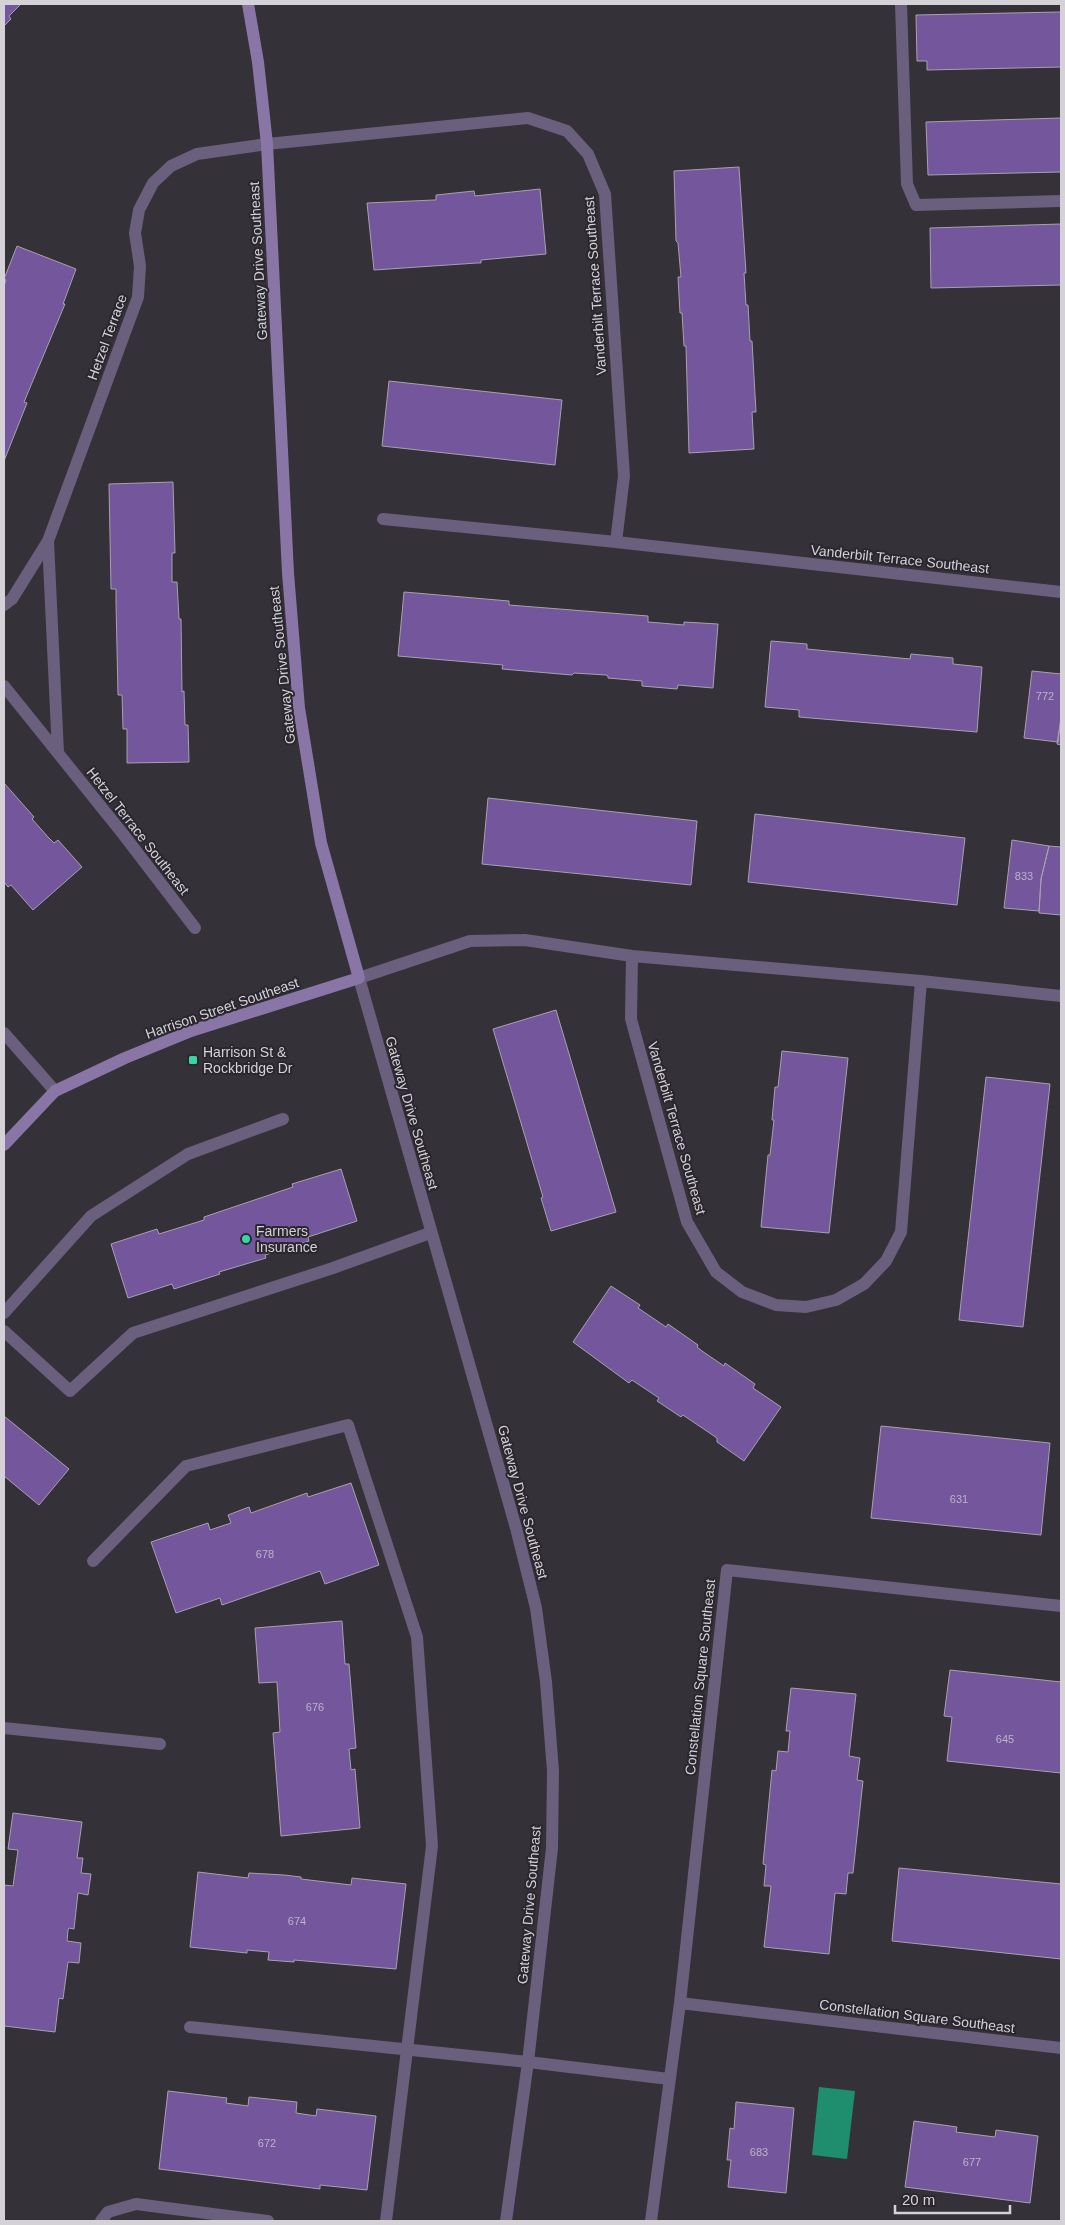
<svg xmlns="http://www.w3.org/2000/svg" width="1065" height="2225" font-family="Helvetica,sans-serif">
<rect width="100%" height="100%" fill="#343139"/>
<path fill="#1e8e6e" d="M819,2087L855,2091L847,2159L812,2155Z"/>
<path fill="#73569b" stroke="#a6a2ad" d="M4,4H21L9,16L11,19L4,26Z
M1059,12H1061V67L927,70V61H917L916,15Z
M1061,118V172L928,175L926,122Z
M739,167L746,273H744L746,305H748L750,341H752L756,412H752L754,449L689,453L686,346H684L682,313H680L678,277H681L678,243L676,241L674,171Z
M540,189L546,254L481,260V263H477L374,270L367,203L434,200H436V195L474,191L475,196Z
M1061,224V285L931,288L930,228Z
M17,246L76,269L63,304H65L24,402L27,403L4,461V286L6,280L4,279Z
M389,381L562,400L555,465L382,446Z
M173,482L175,553H172V582H177L179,619H181L182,692L184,691L185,725H188L189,762L127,763V729H123L122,695H118L116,602V589H111L109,484Z
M404,592L509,601V605L648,616V622L684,625V622L718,624L713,688L678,685L677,689L642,686V681L608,678V676L606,675L574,673L572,675L502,669L503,665L398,656Z
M771,641L807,644V649L910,659L911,654L953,658V664L982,667L977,732L799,717V710L765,707Z
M1032,671L1061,674V718L1058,742L1024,738Z
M1061,718V745L1057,744Z
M4,783L34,817L32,819L48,837L54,843L58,840L82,867L33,910L11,885L8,887L4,882Z
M488,798L697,821L691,885L482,864Z
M755,814L965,838L957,905L748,882Z
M1012,840L1049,846L1041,879L1039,911L1004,908Z
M1049,846L1061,847V915L1039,913L1041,879Z
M556,1010L616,1212L551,1231L541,1198L543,1197L493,1029Z
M782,1051L848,1058L829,1233L761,1227L768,1155H770L774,1120H772L775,1087H778Z
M986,1077L1050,1084L1023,1327L959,1320Z
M341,1169L357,1221L308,1237L309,1241L265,1255L266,1258L219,1272L220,1274L174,1289L172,1284L128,1298L111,1244L157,1229L159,1234L204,1220V1217L293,1187L292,1184Z
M611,1286L640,1305L638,1308L666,1327L668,1324L698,1345L697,1347L702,1351L724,1366L725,1363L755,1384L753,1388L781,1407L744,1461L717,1442V1438L683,1415L681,1417L657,1401L659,1398L632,1380L629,1383L573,1342Z
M4,1416L69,1469L39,1505L4,1476Z
M881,1426L1050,1443L1041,1535L871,1518Z
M351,1483L379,1565L325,1584L320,1571L222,1605L220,1598L176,1613L151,1542L208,1523L210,1530L231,1523L228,1515L249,1507L251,1513L307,1493L308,1497Z
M342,1621L345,1664H349L356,1748L349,1749L351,1770L355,1769L360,1828L281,1836L273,1733L280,1732L277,1682L259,1683L255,1628Z
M950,1670L1061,1682V1773L947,1761L952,1717L944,1716Z
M791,1688L856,1694L849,1756L860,1758L857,1780L863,1781L853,1873H848L846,1894L835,1893L829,1954L764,1947L771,1886H764L766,1865L763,1864L772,1770L776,1771L778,1751L788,1752L790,1731H786Z
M13,1813L82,1822L77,1858H83L81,1873L91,1874L88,1895L78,1893L74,1929L69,1928L68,1930L67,1941L81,1943L79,1963L68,1962L63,1999L59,1998L55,2032L4,2026V1885L13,1886L18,1850L8,1849Z
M899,1868L1061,1884V1959L892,1941Z
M198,1872L248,1878L249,1873L284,1875L301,1877V1879L351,1885L352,1878L406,1884L396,1969L294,1960V1962L268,1960L269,1952L247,1950V1953L190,1947Z
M168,2091L227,2098L226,2103L248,2106L249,2097L297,2102L296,2113L316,2116L317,2109L376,2116L367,2190L320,2185V2189L159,2169Z
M736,2102L794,2108L786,2193L728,2187L731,2160H727L730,2128L734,2129Z
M914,2121L957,2127L956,2132L995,2137L996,2130L1038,2136L1030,2203L905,2187Z"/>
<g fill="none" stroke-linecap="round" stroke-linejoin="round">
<path stroke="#6a5f7d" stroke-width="12" d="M901,4L907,184L916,205L1061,201
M4,1313L91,1216L188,1154L283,1119
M4,1331L70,1391L133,1333L333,1268L430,1233
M93,1561L186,1466L348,1425L417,1637L432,1846L386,2221
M190,2027L528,2062
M101,2221L108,2212L136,2204L268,2221"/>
<path stroke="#6a5f7d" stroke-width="12" d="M383,519L616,542L1061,592
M48,541L58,753
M4,605L12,599L48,541L138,297L140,266L135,233L139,210L153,183L171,166L197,154L267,144L528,118L567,131L588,154L605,194L624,476L616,542
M4,686L123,834L195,928
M632,956L631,1019L687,1222L716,1272L742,1292L776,1305L806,1307L836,1300L864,1284L886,1261L901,1232L921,981
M4,1033L55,1091
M4,1728L160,1744
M680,2003L1061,2048
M528,2062L669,2079
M506,2221L528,2062L552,1848L553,1771L546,1682L536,1608L516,1528L359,978L470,941L525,940L632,956L921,981L1061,996
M651,2221L680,2003L727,1570L1061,1606"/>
<path stroke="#8976a6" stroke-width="12" d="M4,1145L55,1091L125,1058L191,1031L359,978L321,843L299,708L288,573L267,144L258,62L248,4"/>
</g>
<g fill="#37d4a6" stroke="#2a272f" stroke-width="2">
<rect x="188" y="1055" width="10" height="10" rx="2.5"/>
<circle cx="246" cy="1239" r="5"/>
</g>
<g text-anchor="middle" stroke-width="4" stroke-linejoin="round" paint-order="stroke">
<g font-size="11" fill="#bcb3c8">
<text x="1045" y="700">772</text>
<text x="1024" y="880">833</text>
<text x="959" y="1503">631</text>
<text x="265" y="1558">678</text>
<text x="315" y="1711">676</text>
<text x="1005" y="1743">645</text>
<text x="297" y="1925">674</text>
<text x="267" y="2147">672</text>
<text x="759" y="2156">683</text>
<text x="972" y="2166">677</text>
</g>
<g font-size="14" fill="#d4d2d7" stroke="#2a272f">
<text transform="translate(258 261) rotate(-93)" y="5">Gateway Drive Southeast</text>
<text transform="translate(595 286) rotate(-94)" y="5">Vanderbilt Terrace Southeast</text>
<text transform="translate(107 337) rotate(-70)" y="5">Hetzel Terrace</text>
<text transform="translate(900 559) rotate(6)" y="5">Vanderbilt Terrace Southeast</text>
<text transform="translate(282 665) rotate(-96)" y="5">Gateway Drive Southeast</text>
<text transform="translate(138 831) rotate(52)" y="5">Hetzel Terrace Southeast</text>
<text transform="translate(222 1008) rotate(-19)" y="5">Harrison Street Southeast</text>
<text transform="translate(412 1113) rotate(74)" y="5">Gateway Drive Southeast</text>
<text transform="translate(677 1128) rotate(74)" y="5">Vanderbilt Terrace Southeast</text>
<text transform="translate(523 1502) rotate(75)" y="5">Gateway Drive Southeast</text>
<text transform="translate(700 1677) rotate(-84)" y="5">Constellation Square Southeast</text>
<text transform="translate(529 1905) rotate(-85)" y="5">Gateway Drive Southeast</text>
<text transform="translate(917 2016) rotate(7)" y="5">Constellation Square Southeast</text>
</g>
<g font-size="14" fill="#d4d2d7" stroke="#2a272f" text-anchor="start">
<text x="203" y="1057">Harrison St &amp;<tspan x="203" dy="16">Rockbridge Dr</tspan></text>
<text x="256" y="1236">Farmers<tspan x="256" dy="16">Insurance</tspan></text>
</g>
</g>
<rect width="1065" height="2225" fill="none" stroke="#d4d2d7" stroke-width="10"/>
<path d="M895 2205v8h115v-8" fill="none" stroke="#d4d2d7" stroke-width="2.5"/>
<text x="902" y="2205" font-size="15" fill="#d4d2d7" stroke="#2a272f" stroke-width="4" paint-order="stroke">20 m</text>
</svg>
